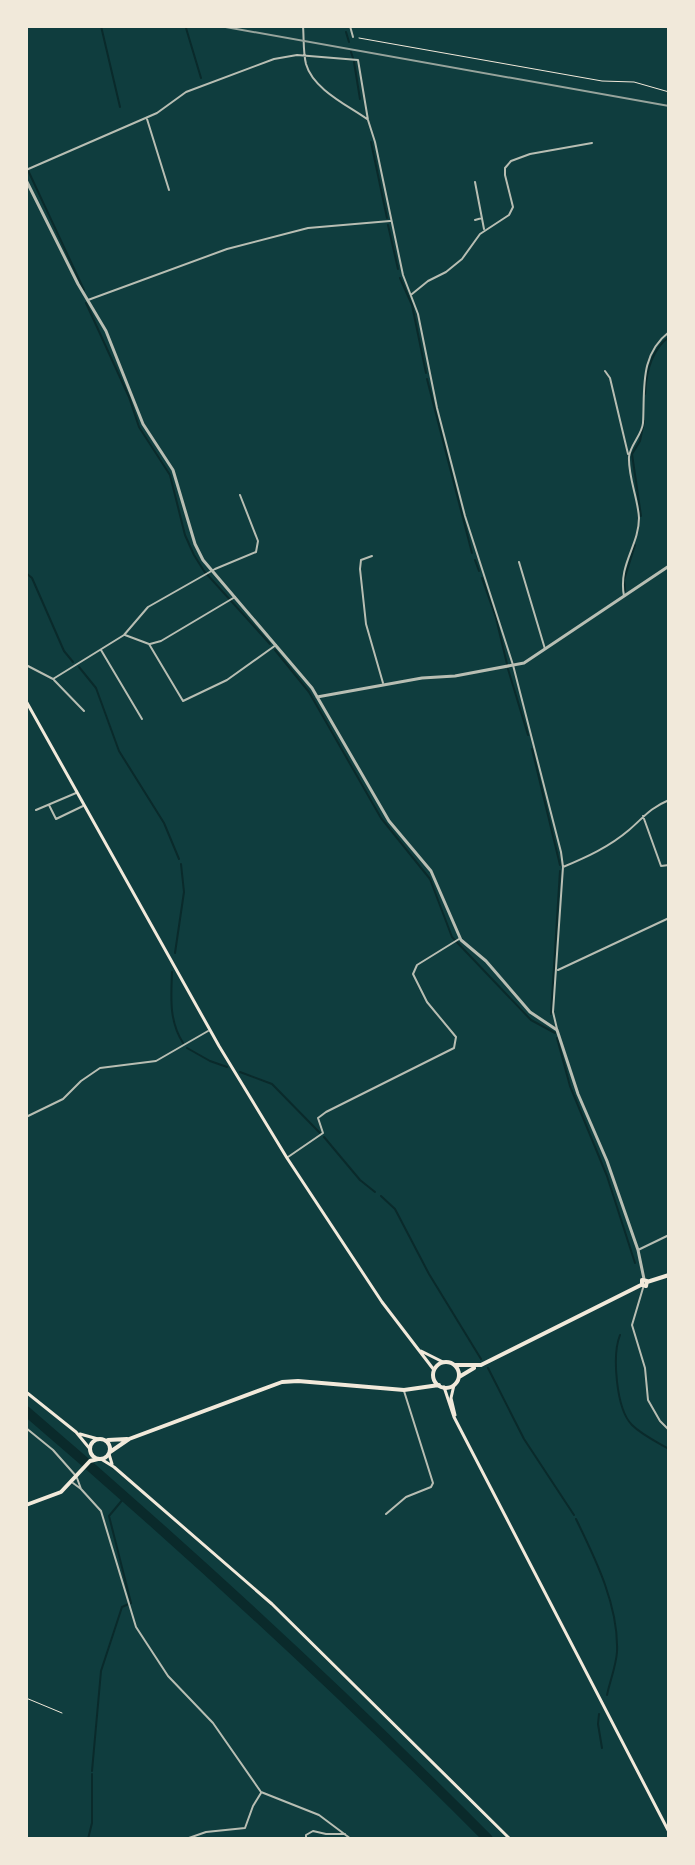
<svg xmlns="http://www.w3.org/2000/svg" width="695" height="1865" font-family="Poppins,sans-serif">
<rect width="100%" height="100%" fill="#0f3d3e"/>
<g fill="none" stroke-linecap="round" stroke-linejoin="round">
<path stroke="#0a2a2b" stroke-width="2" d="M101,26L120,107
M668,26L669,29
M186,28L201,78
M346,32L349,42
M351,52L353,58
M354,62L360,99
M371,142L387,218
M26,166L84,290
M388,225L398,269
M400,278L412,305L426,373
M86,303L129,397L139,427L170,475L185,535L194,555L204,571L270,644
M427,379L472,553
M645,394C646,373 651,350 669,337
M641,516L632,454L640,441L644,421
M475,560L479,571
M26,573L32,578L64,651L73,662
M482,578L496,618L507,664
M625,591L624,580L635,545
M275,650L309,692L381,818L430,879L452,937L531,1020L555,1033
M79,667L96,688L119,751L164,823L179,859
M508,669L528,735
M532,749L560,865
M175,953L184,892L181,864
M172,972C171,998 169,1021 183,1043
M551,1014L560,871
M557,1038L570,1086L607,1176L635,1263
M187,1048L210,1061L227,1067
M240,1072L272,1084L320,1133
M324,1137L360,1180L375,1192
M381,1196L395,1209L429,1274L481,1359
M620,1335C612,1355 616,1409 632,1425C642,1435 657,1442 669,1449
M488,1368L524,1439L574,1515
M576,1519C595,1558 619,1606 617,1652C616,1666 610,1681 607,1695
M599,1714L598,1724L602,1748
M92,1771L101,1671L122,1607L131,1603L109,1516L124,1498
M88,1839L92,1823V1774"/>
<path stroke="#0a2a2b" stroke-width="10" d="M26,1411C185,1547 340,1690 488,1839"/>
<path stroke="#f1e9da" stroke-width="1" d="M359,38L602,81L634,82L669,92
M26,1698L62,1713"/>
<path stroke="#b8beb3" stroke-width="2" d="M303,26C304,38 303,52 306,64C313,89 347,105 367,119
M350,26L353,37
M147,119L169,190
M26,170L157,113L186,92L274,59L297,55L358,60L368,120L375,142L403,275L418,314L437,408L465,516L513,665L561,852L563,867L553,1012L557,1029
M475,182L484,229
M475,220L482,218
M412,294L428,281L446,272L462,259L480,234L509,215L513,207L505,175V168L511,161L530,154L592,143
M88,300L227,249L308,228L390,221
M605,371L610,378L628,454
M372,556L361,560L360,569L366,624L383,683
M519,562L545,649
M624,596C618,564 639,546 639,518C638,498 628,477 629,457C630,445 642,435 643,423C645,390 639,355 669,332
M125,635L149,644L183,701L227,680L276,645
M150,644L161,641L235,597
M101,650L142,719
M26,665L53,679L124,635L148,607L215,569L256,552L258,541L240,495
M54,680L84,711
M49,805L56,819L83,806
M36,810L76,793
M643,816L661,866L669,865
M563,867C587,857 609,847 629,830C644,817 650,808 669,800
M558,970L669,918
M26,1117L63,1099L81,1081L100,1068L156,1061L208,1031
M288,1157L323,1133L318,1118L326,1112L454,1048L456,1037L427,1002L413,974L417,965L459,939
M638,1250L669,1235
M643,1288L632,1325L645,1368L648,1400L660,1421L669,1430
M26,1428L53,1450L76,1476
M73,1483L81,1489L77,1478
M81,1489L101,1511L136,1627L168,1676L213,1723L261,1792L319,1815L351,1839
M386,1514L406,1497L431,1487L433,1483L404,1391
M186,1839L206,1832L245,1828L253,1806L261,1793
M306,1839V1835L313,1831L326,1834H345"/>
<path stroke="#b8beb3" stroke-width="3" d="M26,180L78,284L106,331L143,424L173,470L195,544L203,560L312,688L389,821L431,871L461,940L486,961L530,1012L557,1030L578,1094L607,1161L638,1250L644,1279
M317,697L422,678L455,676L524,663L669,566"/>
<path stroke="#f1e9da" stroke-width="3" d="M26,701L219,1046L287,1158L382,1302L434,1370
M421,1351L443,1362
M454,1385L451,1398L455,1415
M444,1387L454,1417L669,1832
M26,1392L76,1432L90,1449
M80,1434L98,1439
M109,1454L112,1464
M101,1459L114,1467L272,1604L510,1839"/>
<path stroke="#f1e9da" stroke-width="4" d="M642,1280L647,1281L646,1286L642,1285Z
M647,1282L669,1275
M433 1375a13 13 0 1 1 26 0a13 13 0 1 1-26 0Z
M455,1365H481L641,1285
M459,1377L474,1368
M90 1449a10 10 0 1 1 20 0a10 10 0 1 1-20 0Z
M108,1440L127,1439
M110,1452L129,1439L282,1382L298,1381L404,1390L439,1385
M26,1505L61,1492L90,1461L98,1459"/>
<path stroke="#97a49c" stroke-width="2" d="M220,26L669,106"/>
</g>
<rect width="695" height="1865" fill="none" stroke="#f1e9da" stroke-width="56"/>
</svg>
